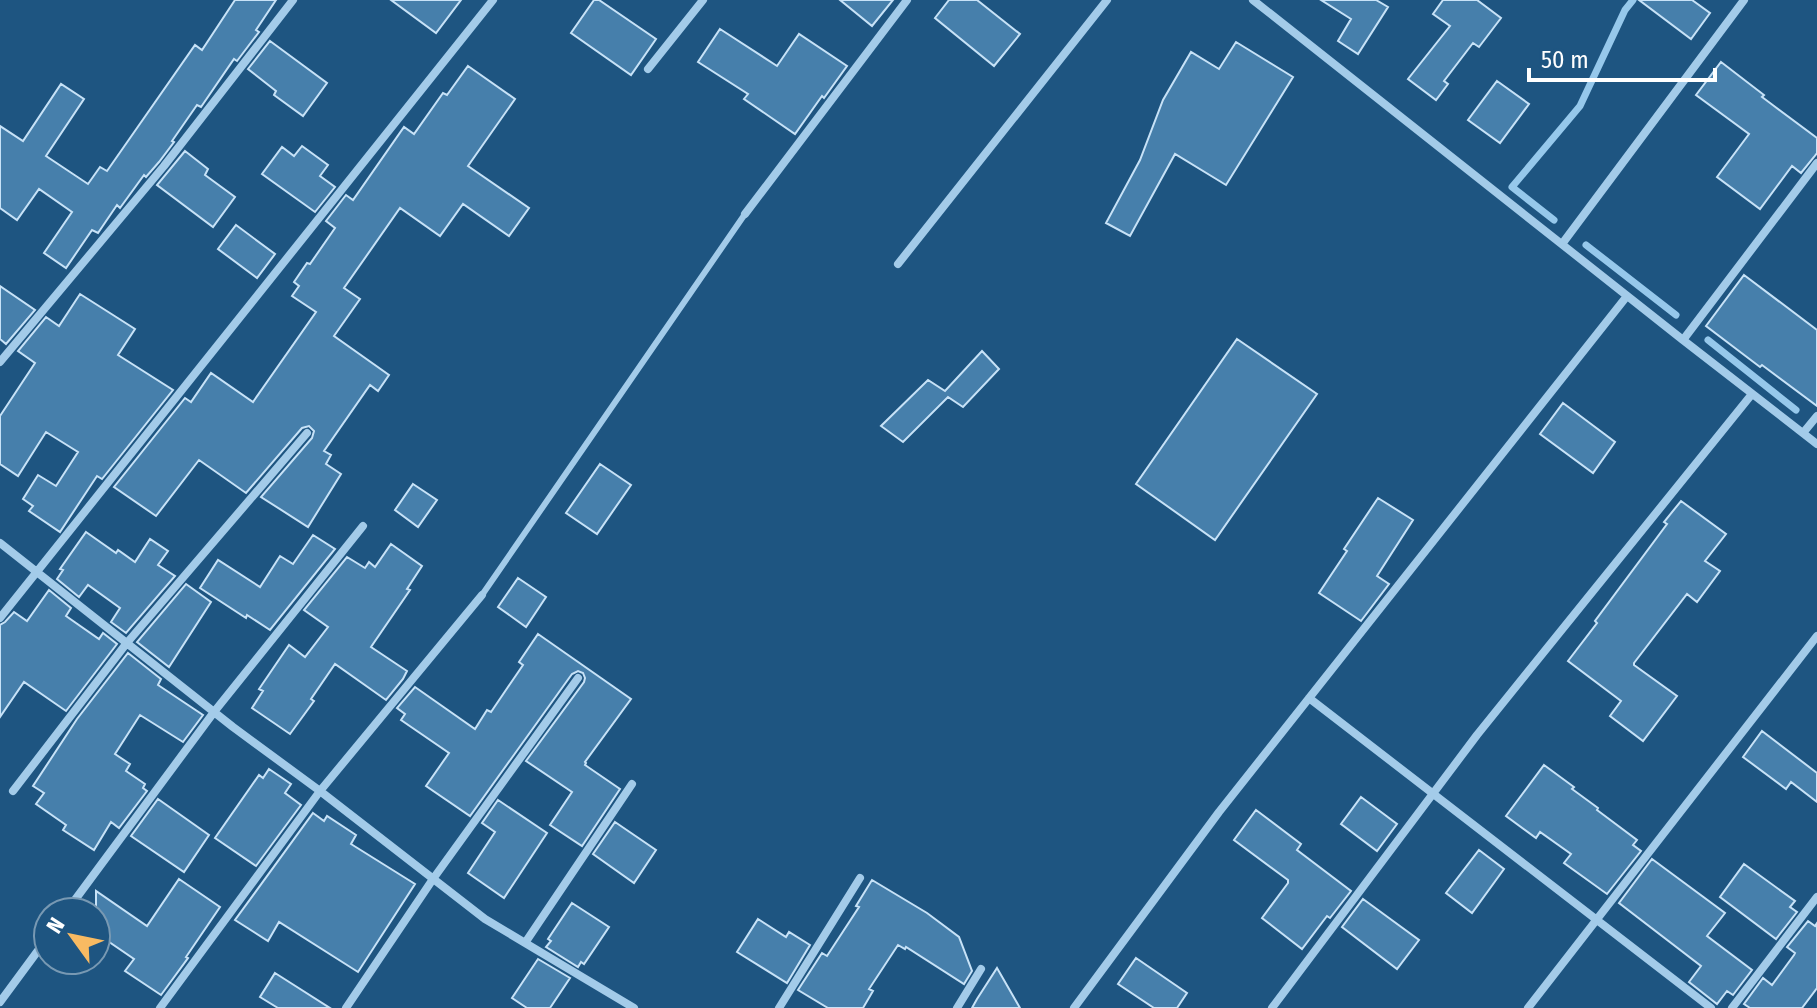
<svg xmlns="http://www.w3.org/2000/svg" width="1817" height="1008" font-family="'Fira Sans Condensed',sans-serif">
<rect width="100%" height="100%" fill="#1e5581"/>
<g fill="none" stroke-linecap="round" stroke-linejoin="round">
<path stroke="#96c8eb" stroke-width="7" d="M1554,220L1512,187L1580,106L1625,10L1633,0
M1586,245L1676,315
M1708,340L1796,410"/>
</g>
<path fill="#467fab" stroke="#c7e2f7" stroke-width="2" d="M235,0H276L256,30L259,32L237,61L234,59L201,107L197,105L172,141L174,142L159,162L146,177L144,175L120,208L117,205L98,233L92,230L66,268L44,253L72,212L39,189L17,220L0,208V126L23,141L61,84L84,99L46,156L88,184L100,167L107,171L195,45L202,50Z
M391,0H461L436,33Z
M594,0H599L656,39L631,75L571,33Z
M840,0H893L872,26Z
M949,0H977L1020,34L994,66L935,18Z
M1321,0H1376L1388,7L1358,54L1338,41L1351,19Z
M1443,0H1477L1501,18L1479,47L1473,43L1444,81L1448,84L1436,100L1408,79L1450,26L1433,14Z
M1639,0H1692L1710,13L1691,39Z
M720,29L777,66L799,34L847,66L824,98L822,96L795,134L744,99L748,94L698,62Z
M270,41L327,83L303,116L274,95L276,91L248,69Z
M1236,42L1293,77L1226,185L1175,154L1130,236L1106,223L1140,160L1163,100L1191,52L1219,69Z
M1721,62L1764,95L1762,97L1817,138V153L1814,157L1801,173L1792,166L1760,209L1717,177L1749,134L1696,95Z
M468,66L515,99L468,166L529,208L509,236L463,204L440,236L400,208L344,288L360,299L334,336L389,375L378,391L370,385L324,451L331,455L326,464L341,474L308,527L261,497L312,438L314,431L309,426L302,428L246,493L199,460L156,516L114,487L185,398L191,402L211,373L253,402L316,312L292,296L299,286L294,282L307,263L310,264L335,228L326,221L346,195L353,200L404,127L414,134L443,93L447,95Z
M1497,81L1529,104L1500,143L1468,120Z
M302,146L328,165L320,176L335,187L315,212L262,174L282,147L294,156Z
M185,151L208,169L205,175L235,197L213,227L157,185Z
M236,225L275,254L257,278L218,249Z
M1744,275L1817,330V406L1762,365L1760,367L1706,326Z
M0,286L35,310L6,344L0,339Z
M80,294L135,329L118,355L173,390L102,479L97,476L60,532L29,511L33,506L23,499L38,475L56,486L78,452L46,432L18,476L0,464V416L35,363L18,351L46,317L59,326Z
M1237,339L1317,394L1215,540L1136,484Z
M982,351L999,369L963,407L948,397L903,442L881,426L928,380L945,391Z
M1563,403L1615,442L1593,473L1540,434Z
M600,464L631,485L597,534L566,513Z
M413,484L437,500L418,527L395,510Z
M1378,498L1413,520L1377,576L1389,584L1361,621L1319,593L1347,551L1344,549Z
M1681,501L1726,534L1705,561L1720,571L1697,602L1687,594L1634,663V665L1677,696L1643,741L1610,716L1621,701L1568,661L1597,623L1595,621L1667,524L1664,522Z
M86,532L116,553L118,550L135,562L150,539L168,551L158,565L175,576L126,633L111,622L120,608L88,585L79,597L57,579L63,570L60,569Z
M313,535L335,549L270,630L247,615L246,618L200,588L218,560L260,587L280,556L293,564Z
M391,544L422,566L407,589L410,590L371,647L407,671L403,679L386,700L335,664L311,699L314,701L290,734L252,708L263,691L259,689L289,645L305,657L328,627L304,610L347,557L365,568L369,562L375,567Z
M518,578L546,597L526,627L498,607Z
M186,584L211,602L169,667L137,642Z
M49,590L71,608L66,616L99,639L103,633L117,644L66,711L24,682L0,717V625L5,622L14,612L27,621Z
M538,634L631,699L585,762L586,763L585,765L620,789L582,846L550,825L572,792L526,761L584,682L585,678L583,673L578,671L572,674L470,816L426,786L449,753L401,720L405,714L397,708L415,687L475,729L487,710L491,712L523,665L519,662Z
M128,653L161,679L158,685L203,715L183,742L140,715L115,754L130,764L126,771L145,784L143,788L147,791L119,828L111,822L94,850L63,830L66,825L36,804L44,793L33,786L77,719Z
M1762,731L1817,773V802L1791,782L1786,789L1743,757Z
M1544,765L1574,787L1572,789L1598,808L1597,810L1637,840L1633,845L1641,851L1607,894L1564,863L1571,854L1540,832L1536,838L1506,816Z
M269,769L291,784L285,793L301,805L256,866L215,838L259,775L263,778Z
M1361,797L1397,824L1377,851L1341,824Z
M158,799L209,835L184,872L131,836Z
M498,800L547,833L504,898L468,873L495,832L482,823Z
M1256,810L1301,844L1297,850L1351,891L1330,918L1327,916L1302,949L1262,918L1288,883V880L1234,840Z
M313,813L324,821L327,816L356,835L351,844L415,884L358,972L279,922L268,941L235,920Z
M615,822L656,850L634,883L593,854Z
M1479,850L1504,869L1472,913L1446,893Z
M1652,859L1725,913L1707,936L1752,970L1733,995L1727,991L1717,1004L1689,982L1701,966L1619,903Z
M1744,864L1795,901L1790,907L1797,912L1776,939L1720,897Z
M179,879L220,907L186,957L188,958L161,995L125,971L134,959L96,933V891L147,926Z
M872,880L927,913L959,937L972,971L964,984L906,947L905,949L898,945L869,989L873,991L863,1008H828L798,990L822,953L827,956L859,907L856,906Z
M1363,899L1419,940L1397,969L1342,927Z
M572,903L609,927L584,964L581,962L578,967L546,947L551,941L548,939Z
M758,919L786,937L789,932L810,945L787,983L737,952Z
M1808,921L1815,926L1817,923V988L1802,1008H1750L1744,1004L1763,978L1772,985L1794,955L1795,953L1787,947Z
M1136,958L1187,993L1177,1008H1154L1118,984Z
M538,959L570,978L550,1008H527L512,998Z
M997,968L1020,1008H972L977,999Z
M275,973L330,1008H278L260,997Z"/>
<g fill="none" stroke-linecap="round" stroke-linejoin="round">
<path stroke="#a3cbe9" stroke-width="6" d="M482,595L745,214"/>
<path stroke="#a3cbe9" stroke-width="8" d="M1253,0L1683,340L1817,444
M648,69L703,0
M745,214L907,0
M1562,244L1744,0
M898,264L1107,0
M1683,340L1817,163
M0,362L164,166L293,0
M1803,433L1817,416
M0,543L233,727L320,791L485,919L634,1008
M0,618L493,0
M1309,698L1711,1008
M13,791L126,644L307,433
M66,912L214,712L363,526
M525,943L632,784
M0,1002L48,937
M160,1008L320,791L482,595
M346,1008L433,879L578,678
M779,1008L860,878
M957,1008L981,969
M1074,1008L1219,812L1627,296
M1272,1008L1477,735L1752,394
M1528,1008L1817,636
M1732,1008L1817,897"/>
</g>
<g transform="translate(72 936) rotate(303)"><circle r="38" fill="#1e5581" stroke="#7899b3" stroke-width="2"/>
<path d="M0-6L14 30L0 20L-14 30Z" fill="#f8ba62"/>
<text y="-12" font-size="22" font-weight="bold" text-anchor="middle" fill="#ffffff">N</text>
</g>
<path d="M1529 68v12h186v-12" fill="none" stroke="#ffffff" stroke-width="4"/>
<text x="1541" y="68" font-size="24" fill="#ffffff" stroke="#1e5581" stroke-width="6" paint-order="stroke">50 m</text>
</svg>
